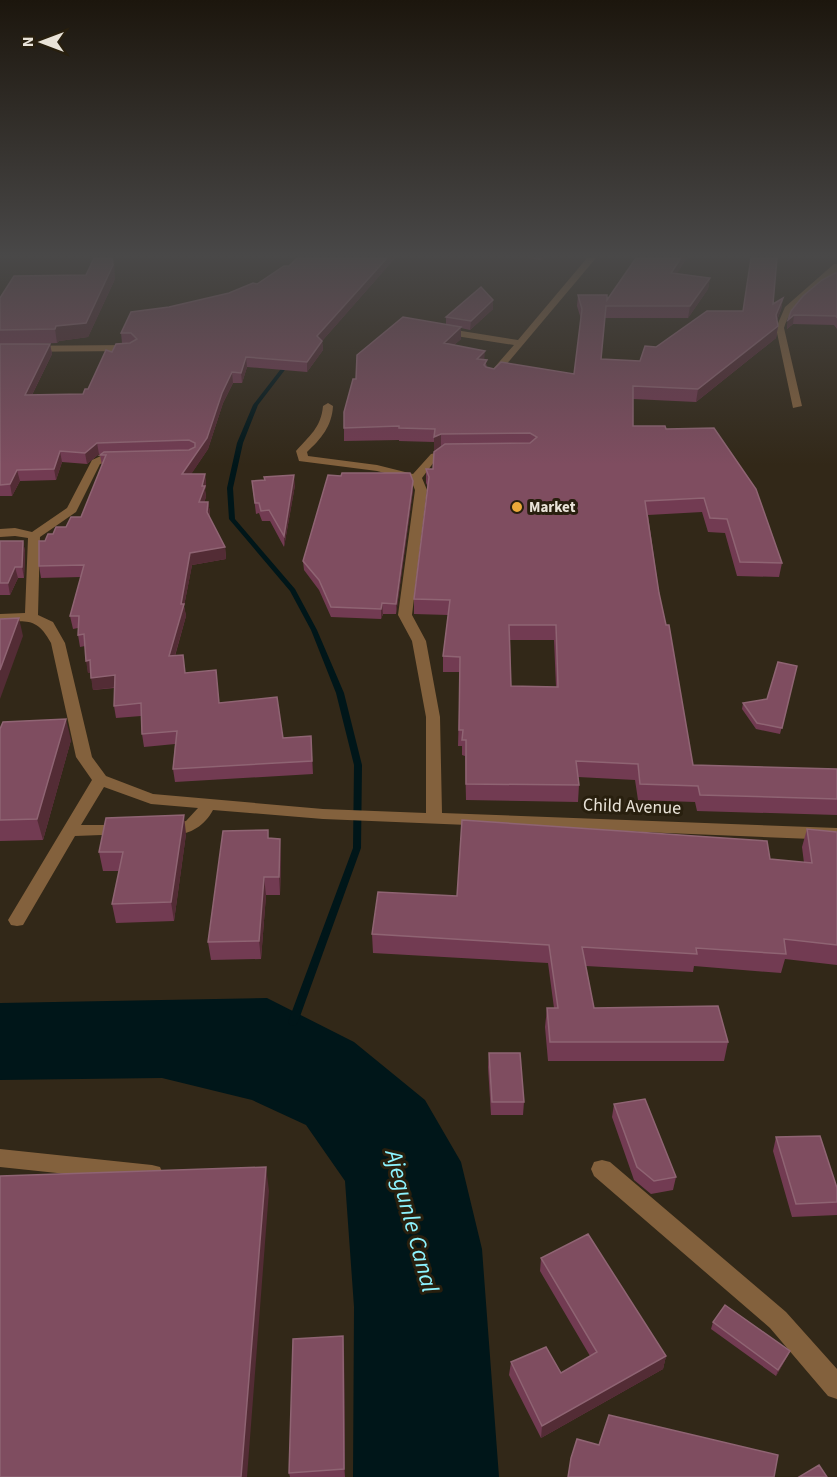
<svg xmlns="http://www.w3.org/2000/svg" width="837" height="1477" font-family="'Source Sans 3',sans-serif">
<rect width="100%" height="100%" fill="#322818"/>
<path fill="#001619" d="M267,998L354,1042L425,1100L461,1162L482,1249L499,1477H353L354,1307L345,1181L306,1125L252,1100L162,1078L0,1080V1003Z"/>
<g fill="none" stroke-linecap="round" stroke-linejoin="round">
<path fill="#001619" fill-rule="evenodd" d="M287,361L291,362L258,405L243,443L233,488L235,519L295,589L317,630L344,693L362,765L361,848L298,1022L296,1025L293,1026L290,1025L288,1022L353,848L354,765L336,693L311,630L290,591L229,519L227,488L237,443L253,405Z"/>
<path fill="#83613d" fill-rule="evenodd" d="M587,258H596L494,379L486,377L514,345L443,334L439,331L443,328L518,340Z
M834,264H837V271C819,291 792,300 784,328L802,406L793,408L776,328L785,307Z
M0,346L131,345L136,348L131,351L0,352Z
M328,403L333,406C332,426 321,439 307,452L308,456L377,465L413,474L431,454L452,449L457,452L434,462L422,478L427,490L412,615L426,641L440,717L442,813L837,828V840L323,819L213,810C203,829 183,839 161,833L159,829L161,825L186,821L198,808L151,804L104,787L81,825H122L128,826L130,830L128,834L75,836L23,925L17,926L11,925L8,920L92,780L76,757L51,643C37,617 27,621 0,622V614L25,613L28,538L15,536L0,537V529L15,528L32,532L67,508L92,460L103,455L120,454L125,457L100,464L76,512L40,537L38,615L53,622L65,643L92,757L106,776L153,794L323,809L426,813V717L412,641L398,615L415,490L411,480L377,471L299,461L296,451C309,436 321,428 323,406Z
M0,1149L152,1165L160,1167L163,1174L160,1181L152,1183L0,1167Z
M602,1160L610,1162L786,1312L837,1369V1399L828,1396L770,1328L594,1176L591,1169L594,1162Z"/>
</g>
<path fill="#723b52" fill-rule="evenodd" d="M297,258H395L322,341L323,350L307,372L247,367L242,383H233L223,403L208,449L191,474H205L206,485L205,490L206,497L204,502H208L210,513L209,517L225,547L226,559L192,565L184,606L186,616L175,656L185,673L219,703L283,738L311,736L313,774L175,782L173,769L175,744L144,747L142,734L141,716L116,718L114,706V688L93,690L91,673H88L85,646L80,647L78,635V628L73,629L70,616L81,577L41,578L39,566L45,541L53,534L66,527L81,517L102,466L100,455L102,454H99L87,464L62,462L56,480L20,481L12,496H0V298L115,279L88,337L59,341L57,343L31,344H50L52,354L32,395L83,394L88,389L112,352L130,343H122L121,333L169,307L229,293L257,284L289,266Z
M527,258H543L541,260Z
M636,258H687L677,273L710,278L708,289L688,318H605L601,359L640,361L656,347L743,311L773,304L783,298L781,310L777,320L778,326L776,338L696,402L633,399V426L666,429L782,563L779,577L737,576L725,533L708,532L702,512L648,515L659,593L693,765L837,769V815L697,811L695,802L638,800L635,780L578,777L579,785L578,802L466,800L465,756L462,755V746H458L460,672H443V656L448,615L414,614V599L428,487L426,483V469H433L441,447L434,451V442L399,441V440L344,441V428L356,379L446,324V317L493,300V309L470,330L461,328V339L454,345L485,360L487,367L494,369L574,374L581,319L577,306L578,295L607,300ZM510,640H554L556,687L511,686Z
M837,272V329L834,325L793,324L787,329L788,320Z
M252,481L295,485L284,547L270,521H262L259,513L256,514Z
M413,481V490L396,614H383L381,619L331,617L319,590L304,570L303,561Z
M0,541H23L25,552L24,578H18L10,595H0Z
M797,666L780,734L756,729L742,709L743,703L767,699Z
M0,729L71,740L43,840L0,841Z
M807,829L837,832V965L785,959L781,973L694,966L693,972L586,966L594,1008L728,1042L724,1061H548L545,1027L547,1008H554L548,963L373,953L372,934L457,896L770,859L804,863L802,847Z
M186,834L174,921L116,923L112,904L119,871H103L99,852Z
M269,838L281,857L280,895H266L261,959L211,960L208,942Z
M489,1053L524,1102L523,1115H491L488,1067Z
M614,1104L676,1177L673,1190L651,1194L634,1180L612,1117Z
M776,1137L837,1188V1215L792,1217L773,1151Z
M541,1258L666,1356L663,1369L541,1438L509,1375L511,1362L561,1373L590,1356L540,1271Z
M713,1322L790,1351L787,1357L776,1376L711,1329Z
M344,1349L345,1477H290L289,1473Z"/>
<path fill="#532c35" d="M112,258H114L115,279L88,337L59,341L57,343L55,329L56,326Z
M387,258H395L322,341L323,350L307,372V362L317,336Z
M681,258H687L670,284L671,273Z
M710,278L708,289L688,318L690,306Z
M783,298L781,310L774,327L776,315Z
M493,300V309L470,330L471,321Z
M794,315L793,324L787,329L788,320Z
M778,326L776,338L696,402L698,389Z
M461,327V339L443,355L444,343Z
M50,344L52,354L27,405L25,395Z
M485,351L484,363L477,359Z
M246,357L247,367L242,383L241,373Z
M232,372L233,383L223,403L208,449L184,485L182,474Z
M441,434V447L434,451V437Z
M97,443L99,454L87,464L85,453Z
M60,451L62,462L56,480L54,469Z
M17,470L20,481L12,496L10,484Z
M205,474L206,485L205,490L206,497L201,514L199,502L202,486Z
M294,475L295,485L284,547V536Z
M413,481V490L396,614V604Z
M208,502L210,513L208,523L207,512Z
M23,541L25,552L24,578L22,567Z
M225,547L226,559L192,565L184,606L186,616L171,669L169,656L190,553Z
M15,567L18,578L10,595L8,583Z
M382,603L383,614L381,619V609Z
M19,618L23,636L0,699V670Z
M90,660L93,673H88L86,661Z
M115,675L117,687L93,690L91,678Z
M66,719L71,740L43,840L37,819Z
M184,815L186,834L174,921L171,902Z
M280,839L281,857L280,895L279,877Z
M264,877L266,895L261,959L259,941Z
M266,1167L269,1191L247,1477H241Z
M343,1336L344,1349L345,1477L344,1469Z
M790,1351L787,1357L776,1376L778,1370Z
M666,1356L663,1369L541,1438L542,1426Z"/>
<path fill="#7f4d60" stroke="#8f6473" stroke-width="1.5" fill-rule="evenodd" d="M94,258H112L113,265L86,323L56,326L55,329L0,330V298L14,276L86,275Z
M297,258H387L317,336L322,341L307,362L246,357L241,373L232,372L222,393L207,438L182,474H205L202,486H205L199,502H208L207,512L225,547L190,553L181,604H184L169,656L183,655L185,673L216,670L219,703L277,697L283,738L311,736L312,761L173,769L177,731L142,734L141,703L114,706L115,675L91,678L90,660L86,661L84,634L78,635L79,616H70L84,565L39,566V541H45L48,534H53L56,527H66L71,517H81L106,455H100L104,452L189,450L195,447V443L189,440L97,443L85,453L60,451L54,469L17,470L10,484L0,485V344H50L25,395L83,394L85,389H88L106,350L112,352L116,344L130,343L137,339L131,333H121L131,312L169,307L229,293L253,283L257,284L284,266H289Z
M636,258H681L671,273L710,278L690,306H606L601,359L640,361L645,346L656,347L707,311H743L751,258H777L773,304L783,298L776,315L778,326L698,389L633,386V426H665L666,429L714,428L756,489L782,563L740,562L727,519L710,518L704,498L645,501L659,593L666,625H669L693,765L837,769V799L700,795L698,786L640,784L638,764L576,761L579,785L466,784V740H462L463,730H459L460,657L443,656L450,600L414,599L429,477L426,469H433L434,452L445,444L530,443L537,437L530,433L441,434L434,437L435,429L399,428V426L344,428V412L353,379H356L357,355L403,317L461,327L444,343L485,351L477,359L487,360L484,365L486,367L494,369L501,362L574,374L582,309L578,295H607V300ZM509,625H556L558,687L511,686Z
M837,272V318L836,316L794,315L788,320L791,311L803,296L822,280Z
M481,287L493,300L471,321L446,317Z
M342,473H410L413,481L396,604L382,603L381,609L331,607L319,580L303,561L328,475L341,476Z
M294,475L284,536L269,510L261,511L259,503H255L252,481L265,480L264,477Z
M0,541H23L22,567H15L8,583H0Z
M19,618L0,670V619Z
M778,662L797,666L782,728L757,723L743,703L767,699Z
M66,719L37,819L0,820V729L3,722Z
M184,815L171,902L112,904L123,852H99L106,818Z
M462,820L767,841L770,859L812,863L807,829L837,832V945L784,939L786,954L696,948L697,954L582,947L594,1008L718,1006L728,1042H550L547,1008H558L549,945L372,934L378,892L457,896Z
M268,830V838L280,839L279,877H264L259,941L208,942L223,831Z
M489,1053H520L524,1102H492Z
M645,1099L676,1177L654,1181L637,1167L614,1104Z
M820,1136L837,1188V1202L796,1204L776,1137Z
M266,1167L241,1477H0V1176Z
M588,1234L666,1356L542,1426L511,1362L546,1347L561,1373L597,1352L541,1258Z
M725,1305L790,1351L778,1370L713,1322Z
M343,1336L344,1469L289,1473L293,1339Z
M609,1415L778,1455L774,1477H568L571,1458L577,1439L599,1445Z
M819,1465L827,1477H799Z"/>
<linearGradient id="sky" x2="0" y2="1"><stop stop-color="#1c160d"/><stop offset="0.55" stop-color="#494848"/><stop offset="1" stop-color="#494848" stop-opacity="0"/></linearGradient>
<rect width="837" height="465" fill="url(#sky)"/>
<circle fill="#eca93a" stroke="#281f0e" stroke-width="2" cx="517" cy="507" r="6"/>
<g text-anchor="middle" stroke-width="6" stroke-linejoin="round" paint-order="stroke">
<g font-size="15" font-weight="bold" fill="#e9e3d8" stroke="#281f0e" text-anchor="start">
<text x="529" y="512">Market</text>
</g>
<g font-size="18" fill="#e9e3d8" stroke="#281f0e">
<text transform="translate(632 806) rotate(2)" y="6">Child Avenue</text>
</g>
<g font-size="24" font-style="italic" fill="#8df3fe" stroke="#281f0e">
<text transform="translate(412 1221) rotate(75)" y="8">Ajegunle Canal</text>
</g>
</g>
<g transform="translate(42 42) rotate(270)" stroke="#281f0e" stroke-width="4.5" paint-order="stroke">
<path d="M0-4.5L10 22L0 15L-10 22Z" fill="#e9e3d8"/>
<text y="-9" font-size="16" font-weight="bold" text-anchor="middle" fill="#e9e3d8">N</text>
</g>
</svg>
